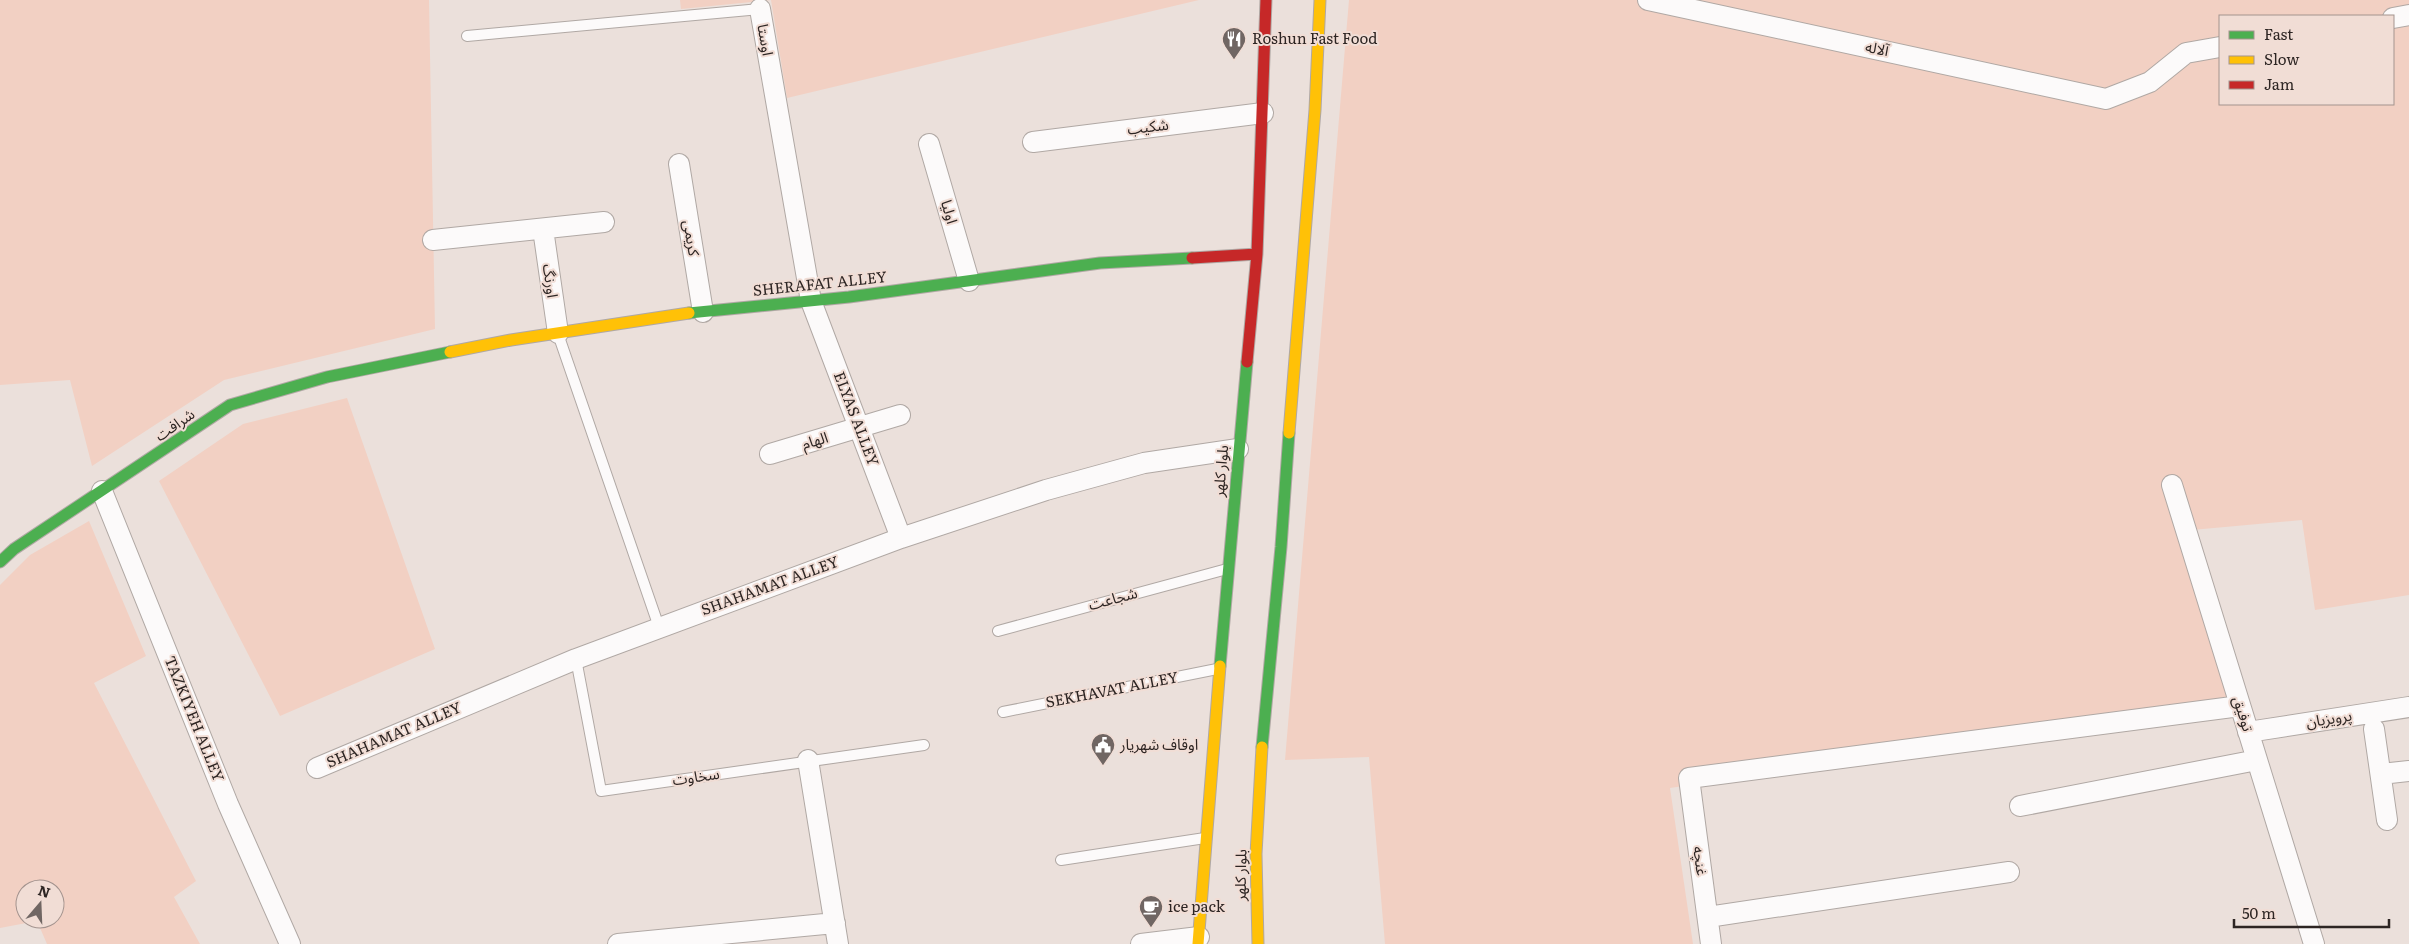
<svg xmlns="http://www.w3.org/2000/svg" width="2409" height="944" font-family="Literata,'Noto Sans Arabic',serif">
<rect width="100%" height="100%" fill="#ebe0db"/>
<path fill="#f2d0c3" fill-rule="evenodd" d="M0,0H429L435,329L224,380L92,466L70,380L0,385Z
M680,0H1199L787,98L771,0L681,9Z
M1349,0H2409V595L2315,610L2302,520L2192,530L2230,706L1670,788L1693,944H1385L1369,757L1285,760ZM2220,16H2393V104H2220Z
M347,398L435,649L280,716L159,481L243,424Z
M89,521L146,656L94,683L196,881L174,897L200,944H47L37,921L0,928V585L30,555ZM25,889H55V919H25Z"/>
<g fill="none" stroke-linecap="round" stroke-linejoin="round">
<g stroke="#b0a8a4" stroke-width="12">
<path id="lane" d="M467,36L760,9
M558,334L659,627
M998,631L1227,569
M576,659L601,791L924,745
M1003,712L1217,669
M1061,860L1205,838"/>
</g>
<g stroke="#b0a8a4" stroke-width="22">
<path id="street" d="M1648,0L2106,99L2150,82L2186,53L2220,47
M760,9L811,301L901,538
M2393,18L2409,15
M1033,142L1263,113
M929,144L969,281
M679,164L703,312
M543,229L558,333
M433,240L604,222
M770,454L900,415
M2172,485L2314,944
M102,491L228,804L290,944
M2374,729L2387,820
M2248,732L2409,707
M808,760L838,944
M317,768L576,659L901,538L1046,490L1144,463L1238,449
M2381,774L2409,771
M2020,806L2257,760
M1708,917L2009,872
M618,944L835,923
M1141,944L1199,937
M1711,944L1689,778L2240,706"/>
</g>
<g stroke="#b0a8a4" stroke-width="13">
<path id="fast" d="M689,313L849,297L1100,263L1192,258
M0,562L14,549L230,405L327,377L450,352
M1220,666L1247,362
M1262,747L1281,547L1289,433"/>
</g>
<g stroke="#b0a8a4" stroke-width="13">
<path id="slow" d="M450,352L511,340L689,313
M1289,433L1315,110L1320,0
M1198,944L1220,666
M1258,944L1256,854L1262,747"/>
</g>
<g stroke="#b0a8a4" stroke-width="13">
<path id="jam" d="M1192,258L1257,254
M1247,362L1257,254L1266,0"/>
</g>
<use href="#lane" stroke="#fcfafa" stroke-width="10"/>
<use href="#street" stroke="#fcfafa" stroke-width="20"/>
<use href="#fast" stroke="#4caf50" stroke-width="11"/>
<use href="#slow" stroke="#ffc107" stroke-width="11"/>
<use href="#jam" stroke="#c62828" stroke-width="11"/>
</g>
<defs>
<g id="restaurant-pin" transform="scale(1.25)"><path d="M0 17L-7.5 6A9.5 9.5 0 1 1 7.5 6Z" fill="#706663" stroke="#f1ddd5"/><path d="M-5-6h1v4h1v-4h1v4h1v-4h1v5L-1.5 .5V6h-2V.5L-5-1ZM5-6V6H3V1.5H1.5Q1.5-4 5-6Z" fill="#fff"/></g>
<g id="civic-pin" transform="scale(1.25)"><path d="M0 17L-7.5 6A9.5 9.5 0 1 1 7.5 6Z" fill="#706663" stroke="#f1ddd5"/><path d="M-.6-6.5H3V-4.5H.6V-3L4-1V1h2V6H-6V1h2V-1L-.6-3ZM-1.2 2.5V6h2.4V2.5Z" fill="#fff"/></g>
<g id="cafe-pin" transform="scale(1.25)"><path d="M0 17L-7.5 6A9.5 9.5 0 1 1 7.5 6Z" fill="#706663" stroke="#f1ddd5"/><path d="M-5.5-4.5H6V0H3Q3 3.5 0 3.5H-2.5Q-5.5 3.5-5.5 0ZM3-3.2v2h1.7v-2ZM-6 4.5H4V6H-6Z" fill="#fff"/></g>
</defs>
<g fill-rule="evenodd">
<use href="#restaurant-pin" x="1234" y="39"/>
<use href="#civic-pin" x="1103" y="745"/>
<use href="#cafe-pin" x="1151" y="907"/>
</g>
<g text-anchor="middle" stroke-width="4" stroke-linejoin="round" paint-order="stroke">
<g font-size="15" fill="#2d2523" stroke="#f1ddd5" text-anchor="start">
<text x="1252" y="44">Roshun Fast Food</text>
<text x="1120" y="750">اوقاف شهریار</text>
<text x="1168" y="912">ice pack</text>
</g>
<g font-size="15" fill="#2d2523" stroke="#f1ddd5">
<text transform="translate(765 40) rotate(80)" y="5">اوستا</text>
<text transform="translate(1877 49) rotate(12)" y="5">آلاله</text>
<text transform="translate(1148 127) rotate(-7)" y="5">شکیب</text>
<text transform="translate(949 212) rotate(74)" y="5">اولیا</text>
<text transform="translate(691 238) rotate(81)" y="5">کریمی</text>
<text transform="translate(550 281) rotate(82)" y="5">اورنگ</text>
<text transform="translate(820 284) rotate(-6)" y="5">SHERAFAT ALLEY</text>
<text transform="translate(856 419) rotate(69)" y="5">ELYAS ALLEY</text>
<text transform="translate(175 425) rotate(-35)" y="5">شرافت</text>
<text transform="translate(815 441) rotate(-17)" y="5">الهام</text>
<text transform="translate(1221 471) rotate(-85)" y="5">بلوار کلهر</text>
<text transform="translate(770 586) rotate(-20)" y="5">SHAHAMAT ALLEY</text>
<text transform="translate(1113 599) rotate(-15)" y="5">شجاعت</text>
<text transform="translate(1112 690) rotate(-11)" y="5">SEKHAVAT ALLEY</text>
<text transform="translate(2243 714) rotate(73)" y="5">توفیق</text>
<text transform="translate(194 719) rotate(68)" y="5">TAZKIYEH ALLEY</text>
<text transform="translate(2329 719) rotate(-9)" y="5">پرویزیان</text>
<text transform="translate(394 735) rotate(-23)" y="5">SHAHAMAT ALLEY</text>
<text transform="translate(696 777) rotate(-8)" y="5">سخاوت</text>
<text transform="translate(1700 861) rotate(82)" y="5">غنچه</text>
<text transform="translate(1241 875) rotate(-89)" y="5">بلوار کلهر</text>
</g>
</g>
<rect x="2219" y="15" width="175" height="90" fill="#f1ddd5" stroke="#a3938e"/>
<rect x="2229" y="31" width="25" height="8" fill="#4caf50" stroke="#a3938e"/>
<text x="2264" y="40" font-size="15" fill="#2d2523">Fast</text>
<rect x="2229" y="56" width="25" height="8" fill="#ffc107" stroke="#a3938e"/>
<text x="2264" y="65" font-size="15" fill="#2d2523">Slow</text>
<rect x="2229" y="81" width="25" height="8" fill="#c62828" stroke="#a3938e"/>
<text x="2264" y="90" font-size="15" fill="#2d2523">Jam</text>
<g transform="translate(40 904) rotate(19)"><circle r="24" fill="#f1ddd5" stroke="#a3938e"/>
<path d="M0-4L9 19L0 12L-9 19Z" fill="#706663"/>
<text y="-8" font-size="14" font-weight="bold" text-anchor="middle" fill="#2d2523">N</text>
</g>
<path d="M2234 919v8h155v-8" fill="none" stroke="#2d2523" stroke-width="2.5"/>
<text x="2242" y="919" font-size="15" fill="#2d2523" stroke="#f1ddd5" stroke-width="4" paint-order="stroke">50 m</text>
</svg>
